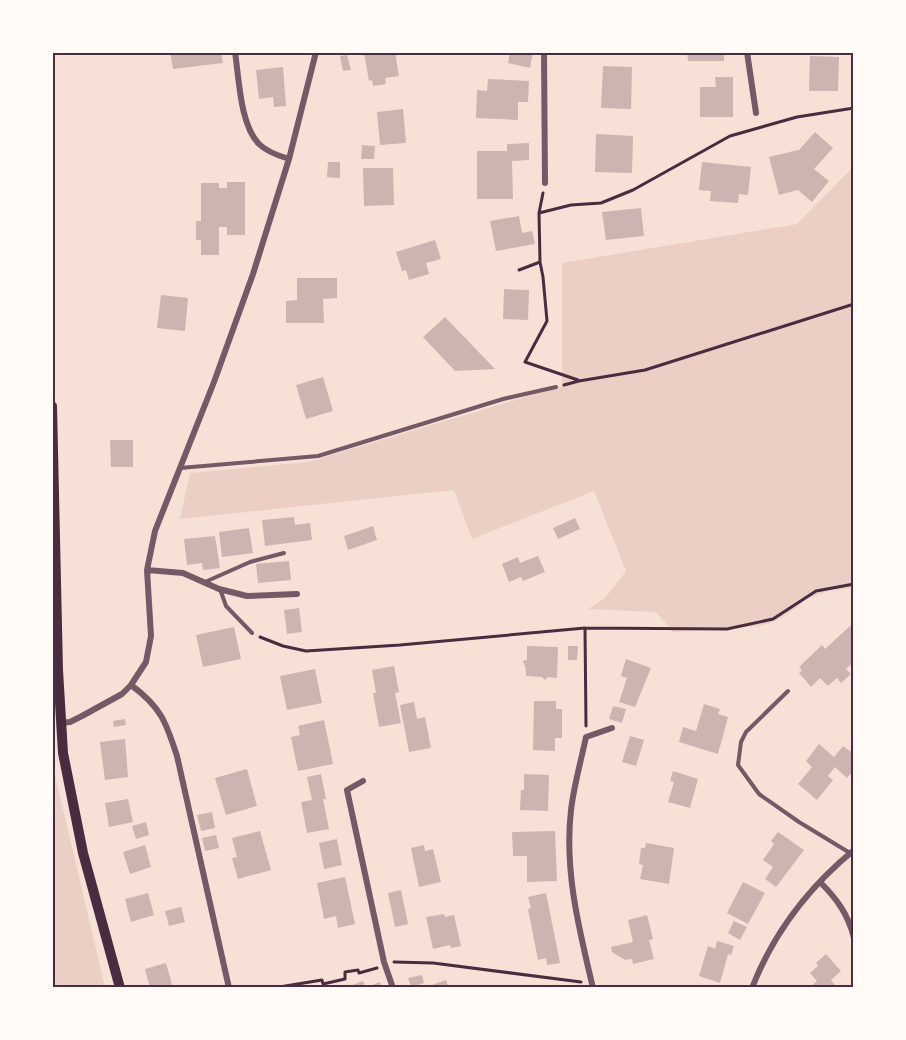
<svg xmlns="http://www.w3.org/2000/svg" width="906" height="1040" font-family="'Space Grotesk',sans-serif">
<rect width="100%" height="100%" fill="#f7e1d7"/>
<path fill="#ebcfc5" d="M851,169H853V588L829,591L807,599L789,613L771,623L758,626L673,632L656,612L588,609L605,598L626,571L594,491L472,539L454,490L180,519L190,473L308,462L562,386V263L797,224Z
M52,754L55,775L105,987H53Z"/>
<path fill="#ccb4b1" d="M170,52H221L223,63L173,69Z
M364,52H395L399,76L385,78L386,84L373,86L372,80L369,81Z
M510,52H533L530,68L508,63Z
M687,52H724V61H688Z
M347,55L351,70L343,71L340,56Z
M810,56L839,57L838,91H809Z
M603,66L632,67L631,109L601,108Z
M283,67L286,106L274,107L273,97L259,99L256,70Z
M715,77H733V117H700V87H716Z
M488,79L529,81L528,102H518V120L476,118L477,90L487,91Z
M403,109L406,143L380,145L377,112Z
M815,132L833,148L814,169L829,181L812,202L798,190L779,195L769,157L798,150V151Z
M596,134L633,136L632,173L595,172Z
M529,143V160L512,161L513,199H477V151H507V144Z
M362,145L375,146L374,159H361Z
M328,162H340V178L327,177Z
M702,162L751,167L748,195L739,194L738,203L710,201L711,191L699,190Z
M363,168H393L394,205L364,206Z
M227,182H245V235H227V227H219V255H201V240H196V221H201V183H219V188H227Z
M641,208L644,236L606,240L602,212Z
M519,216L522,233L532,231L535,244L496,251L490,221Z
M435,240L441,259L426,263L429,274L409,280L406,270L402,271L396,252Z
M297,278H337V298L323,299L324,323H286V301L297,300Z
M504,289L529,290L528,320L503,319Z
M161,295L188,298L185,331L157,328Z
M445,317L495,369L455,371L423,337Z
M323,377L333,411L306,419L296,385Z
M110,440H133V467H111Z
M294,517L295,525L310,523L312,540L265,546L262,520Z
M575,518L580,529L558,539L553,528Z
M373,526L377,540L348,550L344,536Z
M249,528L253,553L222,557L219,532Z
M215,536L220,568L203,570L202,563L187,565L184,539Z
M538,556L545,572L523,581L521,577L509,582L502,564L518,557L520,563Z
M289,561L291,580L258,583L256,564Z
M299,608L302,632L287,634L284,610Z
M850,626L854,630V662L846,669L851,674L841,683L837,678L828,686L820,678L811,687L799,673L802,670L799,667L822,645L825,649Z
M234,627L241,659L203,667L196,635Z
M527,646L558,647L557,678L548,677L545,680L542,677L526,676V669L523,661L527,660Z
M568,646H578L577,660H568Z
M626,659L651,668L635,707L619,702L627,678L621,676Z
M394,666L399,692L395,693L401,723L379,727L373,693H376L372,670Z
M315,669L322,703L287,710L280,676Z
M534,701H556V709H562V738H555V751L533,750Z
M414,702L417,719L425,717L431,748L409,752L400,705Z
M704,704L720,709L718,714L728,717L718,754L679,742L683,727L696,731Z
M613,706L626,709L622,723L609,719Z
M125,719L126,725L114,727L113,721Z
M324,720L333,764L298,771L291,737L300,735L298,726Z
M630,736L644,740L636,766L622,762Z
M125,739L128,777L105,780L100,742Z
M819,744L834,757L843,746L854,754V770L847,778L835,767L828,776L833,780L817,800L798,784L812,767L806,761Z
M247,769L257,806L226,815L215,778Z
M673,771L698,779L690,808L668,802L674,782L670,781Z
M321,774L326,799H323L329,829L307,833L301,802L312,800L307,777Z
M524,774L549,775L548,811L520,810L521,790H524Z
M128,799L133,822L109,827L105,803Z
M212,812L215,828L201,831L197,815Z
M146,822L149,835L136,839L132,826Z
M260,831L271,870L238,879L232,858L237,857L232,838Z
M555,831L557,881L527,882V856H513L512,832Z
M778,832L804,850L776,887L765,879L773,867L763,860L774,844L771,841Z
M216,835L219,848L205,851L202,838Z
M337,839L342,865L324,869L319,843Z
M646,843L674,848L669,884L640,879L643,865L639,864L641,848H645Z
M145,845L151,867L130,874L123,852Z
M424,845L425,851L433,849L441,882L419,887L411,848Z
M345,877L355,924L338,928L336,916L324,919L317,883Z
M743,882L765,893L748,924L727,913Z
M401,890L408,924L395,927L388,893Z
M148,893L154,915L131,922L125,899Z
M546,893L560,963L547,965L546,958L538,960L528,909L531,908L528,897Z
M181,907L185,922L169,926L165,911Z
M444,914L445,917L454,915L461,946L451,948L450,945L433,949L426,917Z
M647,915L653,939L649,940L654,959L633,964L632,959L625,960L612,952L611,947L633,942L628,920Z
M734,921L747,927L740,940L728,933Z
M717,941L734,946L731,955L728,954L720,983L699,976L708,946L715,949Z
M826,954L841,971L831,980L837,988H809L817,981L810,973L818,966L816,963Z
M166,963L173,988H150L145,969Z
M422,975L424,983L411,987L408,978Z
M446,980L449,988H426V987Z
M363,981L366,988H347V987Z
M380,982L382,988H367V987Z"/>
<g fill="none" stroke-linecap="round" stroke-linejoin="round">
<path stroke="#4a2c40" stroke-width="3" d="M543,193L539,213L540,262L543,277L547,321L525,362L578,380
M539,213L571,205L601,203L633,190L730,136L797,117L854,108
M519,270L540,262
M564,385L579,381L645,370L854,304
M585,628L586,726
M260,637L283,646L306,651L400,645L585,628L727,629L773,619L816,591L854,584
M394,962L433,963L581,982
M273,988L322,980L323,984L345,979V972L358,970L359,973L377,968"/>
<path stroke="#755966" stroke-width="4" d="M180,468L318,456L503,399L556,387
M205,582L250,562L284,553
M220,589L226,606L252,633
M788,691L746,732L741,742L738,765L759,794L799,822L850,853"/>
<path stroke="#755966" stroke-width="6" d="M235,52C239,78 240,125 259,144C267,152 279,156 289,159
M544,52L545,183
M747,52L756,113
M147,570L183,573L219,589L247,596L297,594
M131,685C161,707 166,722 177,756L229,988
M60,723L70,722L82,716L122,694L131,685L146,662L151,636L147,570L155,531L214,382L253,274L289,159L316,52
M363,781L347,790L384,962L393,988
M820,882C837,899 848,914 854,938
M593,988C579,929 564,870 571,810C574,785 581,761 586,737L612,728
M752,988C773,934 809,887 854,850"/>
<path stroke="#4a2c40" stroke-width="10" d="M52,406L58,670L63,753L83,853L120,988"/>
</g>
<rect width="906" height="1040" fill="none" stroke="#fffaf5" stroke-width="108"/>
<rect x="54" y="54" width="798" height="932" fill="none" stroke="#4a2c40" stroke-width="2"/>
</svg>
